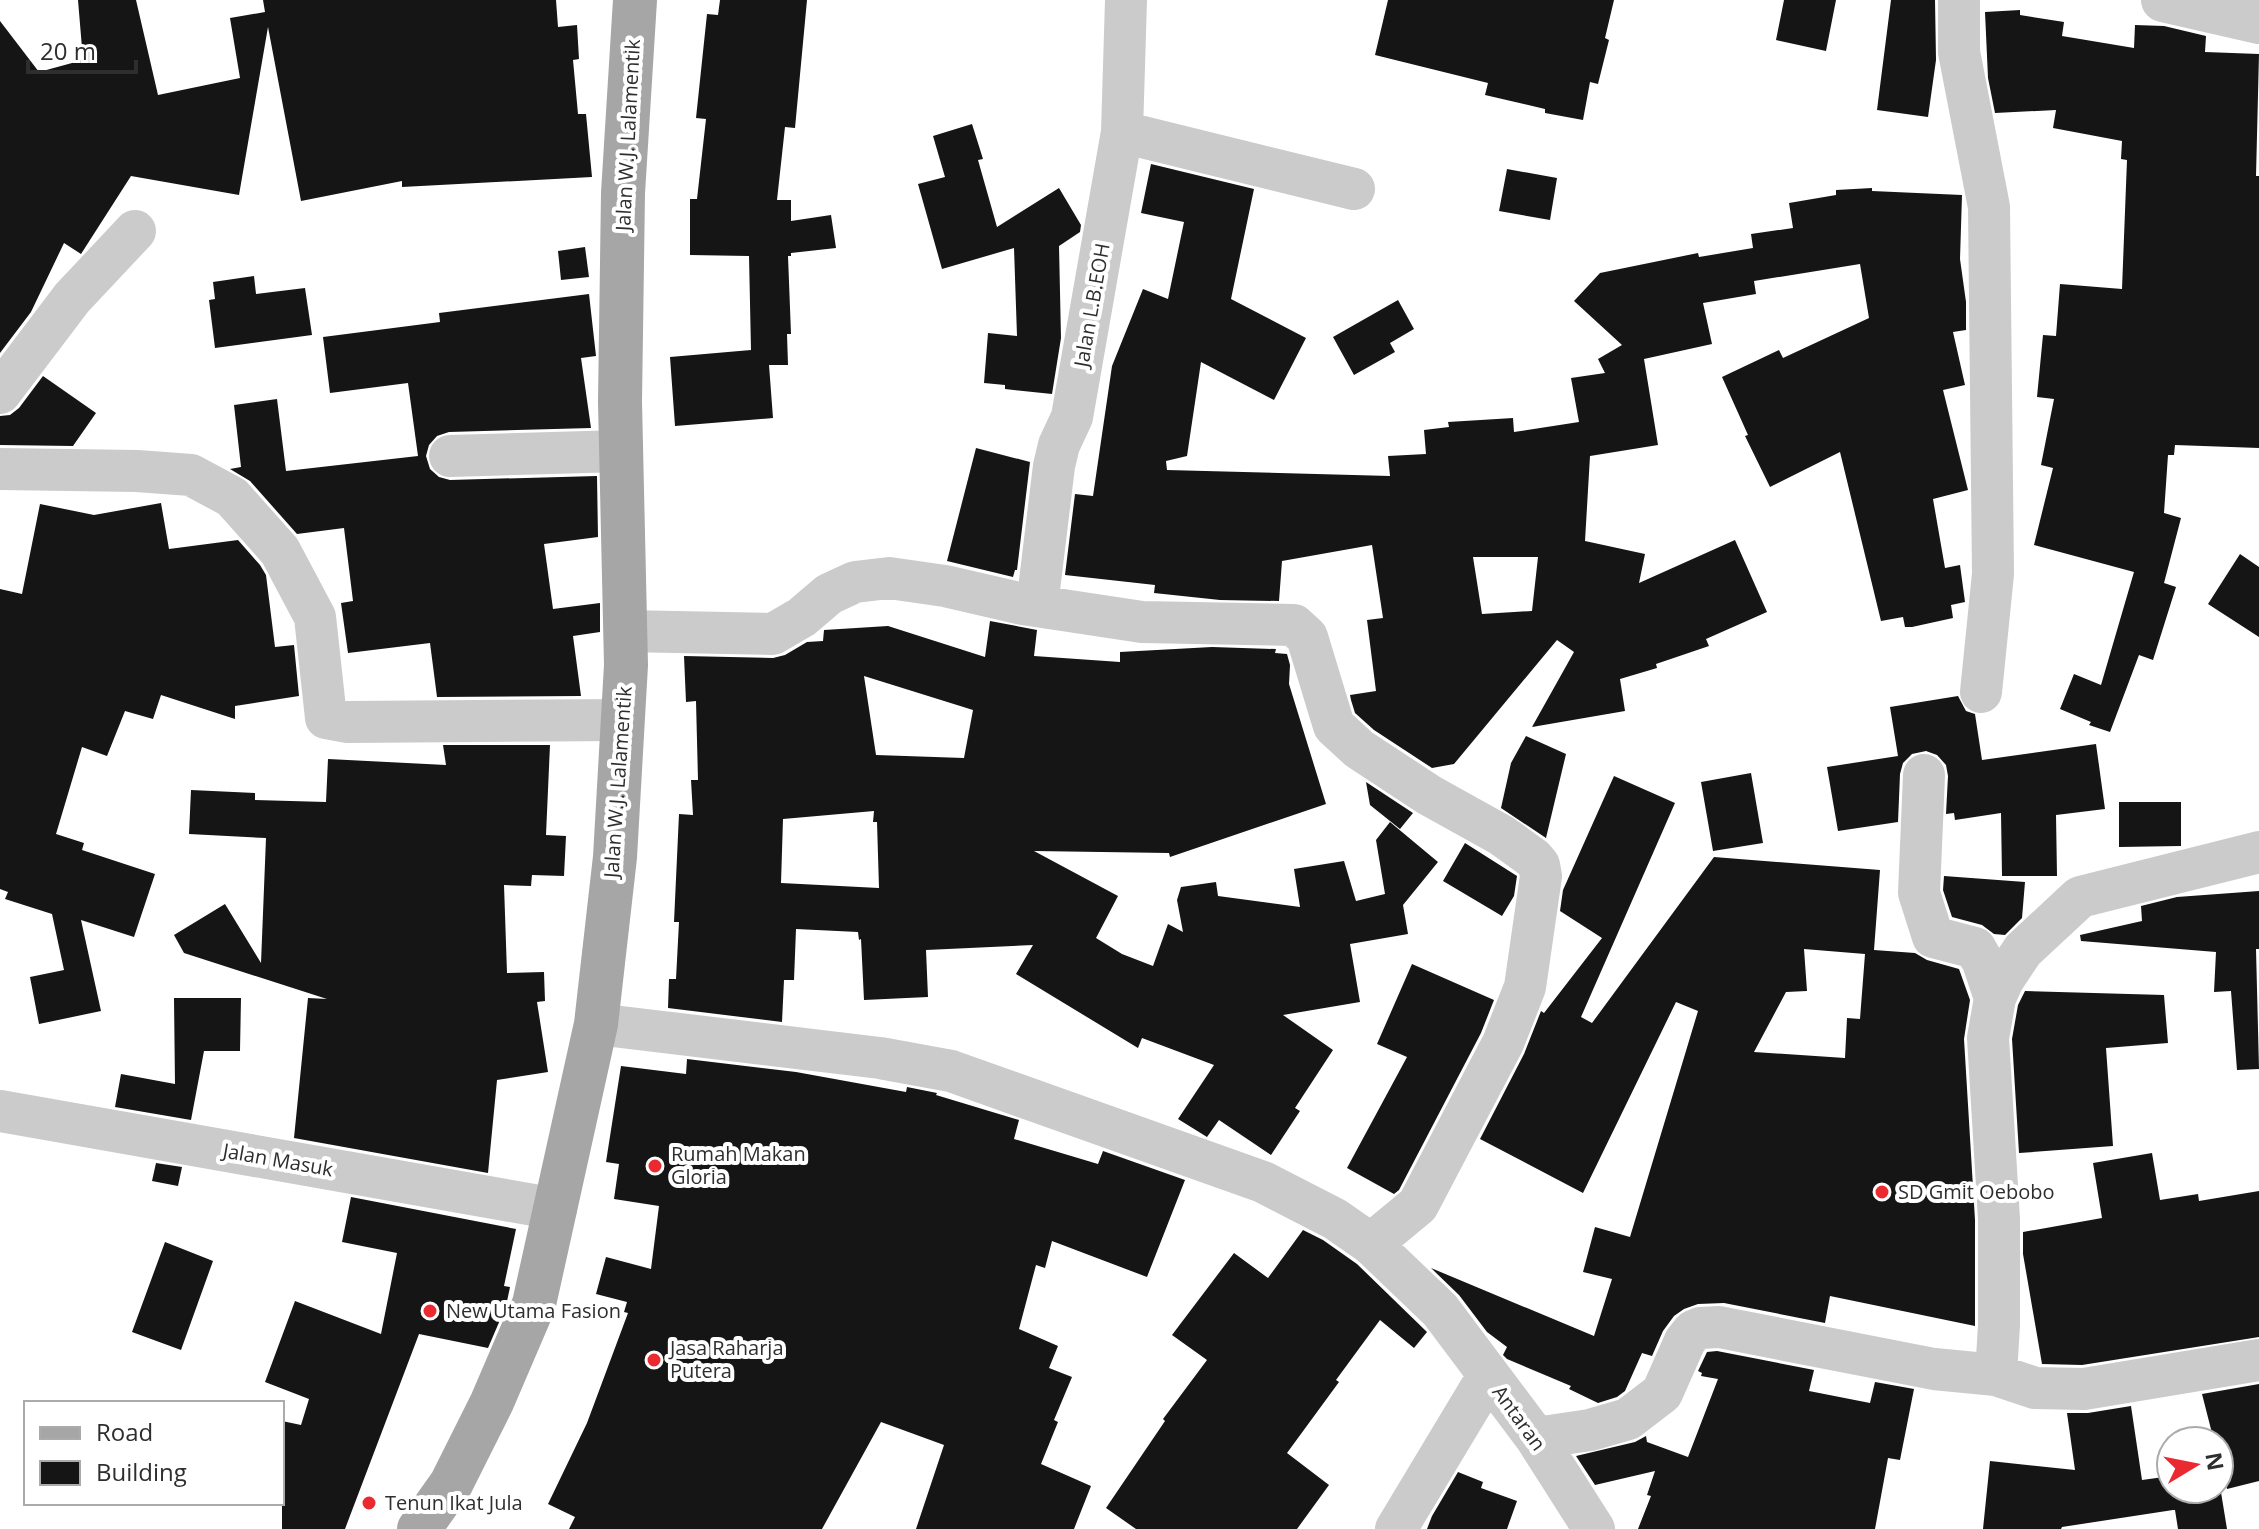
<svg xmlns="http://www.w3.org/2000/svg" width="2259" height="1529" font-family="'Open Sans',sans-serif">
<rect width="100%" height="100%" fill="#fff"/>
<path fill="#151515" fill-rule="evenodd" d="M78,0H136L158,95L240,78L230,18L265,12L263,0H556L558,27L577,25L579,59L573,60L578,114H586L592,177L402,187V181L301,201L268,27L239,195L131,176L81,254L64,243L31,312L0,353V21L39,72L83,60Z
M720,0H807L795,128L785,127L777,200H791V221L831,215L836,248L791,253V256H788L791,334H787L788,365H769L773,418L675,426L670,357L751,350L749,256L690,255V199H697L706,119L696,118L707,14L718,15Z
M1388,0H1614L1605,38L1609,40L1598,84L1590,82L1583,120L1545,113V109L1485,95L1488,83L1375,55Z
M1784,0H1836L1826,51L1776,40Z
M1891,0H1935L1936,60L1928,117L1877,110Z
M2020,10V15L2064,22L2062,36L2134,48L2135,25L2164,26L2206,36L2205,52L2259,54L2256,176H2259V448L2175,445L2174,455H2168L2164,513L2181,518L2164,583L2176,587L2153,660L2139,655L2110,732L2089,725L2091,722L2060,709L2074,674L2101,685L2134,572L2034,545L2053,468L2041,465L2054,399L2037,397L2043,335L2056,336L2060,284L2122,289L2127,160L2121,159L2122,141L2053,128L2056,110L1995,113L1988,78L1985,12Z
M972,124L983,159L978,160L997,227L1059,188L1081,225L1080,232L1059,246L1061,338L1052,394L1005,389V385L984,383L988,333L1017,336L1014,248L942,269L918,184L945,177L933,136Z
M1151,164L1254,189L1231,299L1306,338L1274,400L1201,362L1187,456L1166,461L1167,470L1390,476L1388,456L1426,454L1424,430L1449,427L1448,422L1513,418L1514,432L1579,422L1571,378L1605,373L1598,359L1622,345L1574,301L1600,273L1698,253L1699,257L1753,248L1751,234L1793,228L1789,203L1836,195V190L1872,188V191L1962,195L1960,259L1966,302V330L1953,332L1965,385L1943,390L1968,490L1933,499L1945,568L1960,565L1965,602L1951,605L1953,618L1912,627H1905L1903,617L1881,621L1840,452L1770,487L1745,436L1748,435L1722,377L1779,350L1783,358L1869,318L1860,264L1754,281L1756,294L1703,303L1712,344L1644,359L1658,445L1590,456L1585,541L1645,554L1639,583L1735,540L1767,612L1706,639L1709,646L1656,664L1657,668L1620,679L1625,711L1532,727L1574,652L1557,640L1454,764L1432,768L1374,730L1355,713L1351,700L1350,695L1376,691L1367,620L1383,618L1372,545L1282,561L1279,601L1220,600L1154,593L1155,585L1065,575L1075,494L1093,496L1112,366L1143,289L1168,299L1184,222L1141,213ZM1473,557H1538L1532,611L1482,614Z
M1507,169L1557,178L1550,220L1499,211Z
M585,247L589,277L561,280L558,251Z
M254,276L256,294L305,288L312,335L215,348L209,300L215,299L213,282Z
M589,294L596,356L581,358L591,428L449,432L437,436L429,445L426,456L430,469L439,477L450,480L597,476L598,537L544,544L553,609L600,603V632L573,636L581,696L437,697L430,643L348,653L341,603L353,601L344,528L297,534L250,481L230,469L241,467L234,405L277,399L286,471L418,456L408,383L330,393L323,337L440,322L439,313Z
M1398,300L1414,329L1390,343L1395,352L1354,375L1333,337Z
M43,376L96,413L73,446L0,445V416L10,415L19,408Z
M976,448L1030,462L1017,570H1015L1013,577L947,561Z
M161,503L169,549L238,540L260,565L266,575L275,647L294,645L299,696L235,706V719L161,695L153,719L125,711L107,756L82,747L56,834L84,843L82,850L155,874L134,937L81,920L101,1011L39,1024L30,977L64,970L52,914L5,899L8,892L0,889V589L22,594L40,504L94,515Z
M2240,554L2259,567V637L2208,604Z
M990,621L1037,630L1034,656L1120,662V652L1212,647L1276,649L1275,653L1287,654L1290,665L1289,684L1326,804L1170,857L1169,853L1034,851L1118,896L1096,938L1122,954L1153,966L1168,924L1183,932L1177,900L1181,887L1216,882L1218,896L1300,907L1294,869L1344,861L1356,901L1385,894L1376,840L1390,822L1438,862L1403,905L1408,934L1350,944L1360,1002L1283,1015L1333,1050L1295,1108L1300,1111L1271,1155L1219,1120L1207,1137L1178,1119L1214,1065L1142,1038L1138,1048L1016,974L1033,945L926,950L928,997L864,1000L861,939L859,940L858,932L796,929L794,980H784L782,1022L668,1008L669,979H676L679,922H674L679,814L693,815L691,780H698L696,701L686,702L684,656L773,658L785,655L807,642L823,641L824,630L888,626L985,657ZM864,676L973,710L964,758L876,755ZM874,811L873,822H877L879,888L781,883L783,819Z
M1958,696L1966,711L1975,714L1982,760L2096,744L2105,809L2056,815L2057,876H2002L2001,813L1955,820L1954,813L1946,814L1948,776L1946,765L1937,755L1926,751L1912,754L1903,763L1900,774L1898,822L1838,831L1827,767L1898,756L1890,707Z
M1526,736L1566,754L1546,838L1501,808L1511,763Z
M443,745H550L546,835L566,836L564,876L532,875L531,886L504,885L507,973L544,972L545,1001L537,1002L548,1072L497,1080L488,1173L294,1138L308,998L327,999L184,953L174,935L225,904L261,963L266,838L189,834L191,790L255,793V800L326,802L328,759L446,765Z
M1751,773L1763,843L1713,851L1701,782Z
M1614,776L1675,803L1581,1017L1592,1023L1714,857L1880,870L1874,950L1915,953L1927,960L1959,969L1970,1000L1964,1039L1975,1220V1326L1830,1296L1825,1323L1724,1303L1698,1304L1684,1309L1674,1316L1663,1331L1652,1356L1642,1353L1625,1391L1617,1397L1598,1403L1569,1389L1571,1386L1507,1359L1503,1355L1507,1347L1487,1332L1459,1295L1431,1268L1594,1336L1612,1279L1583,1272L1595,1227L1630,1237L1698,1011L1676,1002L1583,1193L1480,1139L1524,1054L1541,1011L1544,1013L1602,938L1560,911L1563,890ZM1804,949L1865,954L1860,1019L1847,1018L1845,1058L1754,1052L1786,992L1807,991Z
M1366,782L1413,813L1400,829L1370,805Z
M2119,802H2181V846L2119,847Z
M1465,843L1517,876L1514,896L1502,916L1443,881Z
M1944,876L2025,882L2022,918L2005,935L1994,934L1982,925L1952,917L1943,890Z
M2259,891V949H2256L2259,1069L2237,1070L2231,991L2214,992L2216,952L2081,941L2080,935L2142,921L2141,906L2177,897Z
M1412,964L1494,1000L1481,1033L1399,1190L1394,1194L1347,1168L1407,1057L1377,1044Z
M2025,991L2164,995L2168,1043L2106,1048L2113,1146L2019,1153L2012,1039L2018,1005Z
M174,998H241L240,1051H204L191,1120L115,1107L121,1074L175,1084Z
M687,1059L796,1072L906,1092L907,1087L937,1093L936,1095L1019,1120L1014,1139L1098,1164L1103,1151L1185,1180L1147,1277L1052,1241L1045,1268L1036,1265L1019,1329L1058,1346L1049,1368L1072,1377L1054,1420L1058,1422L1041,1464L1091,1486L1074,1529H916L944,1445L881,1422L822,1529H569L575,1517L548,1504L587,1423L628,1313L624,1312L627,1302L596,1294L606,1257L651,1269L659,1206L614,1199L619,1164L606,1162L621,1066L686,1074Z
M2152,1153L2160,1200L2198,1194L2199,1201L2259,1191V1337L2082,1365L2042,1364L2023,1254V1232L2102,1218L2093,1163Z
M156,1163L182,1167L178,1186L152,1181Z
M351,1197L516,1229L504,1286L510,1287L506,1306L488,1348L419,1334L345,1529H282V1421L301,1425L309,1399L265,1382L295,1301L381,1334L397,1253L342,1242Z
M1303,1230L1323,1240L1357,1264L1427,1332L1414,1348L1380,1320L1336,1380L1339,1382L1287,1453L1329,1485L1297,1529H1136L1106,1508L1165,1421L1163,1419L1207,1360L1172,1335L1234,1253L1268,1278Z
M165,1242L213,1261L181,1350L132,1332Z
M1717,1351L1814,1370L1809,1391L1870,1403L1875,1382L1914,1389L1900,1460L1888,1458L1875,1529H1638L1651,1496L1647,1495L1655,1471L1595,1485L1576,1456L1635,1442L1646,1436L1647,1442L1688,1457L1718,1379L1701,1376L1702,1373L1698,1371L1707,1352Z
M2259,1384V1481L2227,1489L2219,1459V1441H2214L2202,1394Z
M2131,1406L2142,1480L2171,1476V1489H2219V1480L2227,1529H2178L2175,1510H2173L2062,1527L2061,1529H1983L1990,1461L2075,1470L2067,1413H2088Z
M1458,1472L1483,1482L1481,1488L1517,1501L1507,1529H1427L1432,1516Z"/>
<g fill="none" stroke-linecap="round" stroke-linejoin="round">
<path stroke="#cbcbcb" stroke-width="42" d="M1959,0V52L1989,207L1993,574L1981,692
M1122,132L1354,189
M0,393L72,298L135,231
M450,456L621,451
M0,469L137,471L191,475L232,497L280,551L315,617L326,718L348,722L623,720
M1037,606L1054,466L1059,445L1072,417L1122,132L1126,0
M625,631L773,634L802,617L829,594L855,582L889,578L945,586L1023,604L1142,622L1294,625L1307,637L1334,726L1359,749L1429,795L1501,835L1533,858L1539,865L1541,876L1525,987L1503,1043L1418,1205L1371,1244
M1924,775L1919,893L1933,937L1975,948L1983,962L1995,998
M596,1024L880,1058L951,1071L1263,1182L1335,1219L1371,1244L1440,1310L1536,1438L1594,1529
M0,1111L556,1209
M1996,1375L2035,1388L2084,1389L2259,1360
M1536,1438L1590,1430L1628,1419L1662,1393L1685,1341L1693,1331L1700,1328L1719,1327L1934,1369L1996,1375L1999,1325V1219L1988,1038L1995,998L2003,980L2023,950L2080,897L2259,852
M1396,1529L1488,1376"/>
<path stroke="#cbcbcb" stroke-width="44" d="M2163,0L2259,22"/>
<path stroke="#a6a6a6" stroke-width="44" d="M419,1529L451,1484L492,1402L534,1304L596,1024L615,857L626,665L620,402L623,193L635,0"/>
</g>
<g fill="#eb2931" stroke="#fff" stroke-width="3">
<circle cx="655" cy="1166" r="8"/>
<circle cx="1882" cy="1192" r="8"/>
<circle cx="430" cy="1311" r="8"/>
<circle cx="654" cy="1360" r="8"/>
<circle cx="369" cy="1503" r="8"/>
</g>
<g text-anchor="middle" stroke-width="8" stroke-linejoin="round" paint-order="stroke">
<g font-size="20" fill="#2e2e2e" stroke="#fff">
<text transform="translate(628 135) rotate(-87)" y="7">Jalan W.J. Lalamentik</text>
<text transform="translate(1092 305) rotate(-80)" y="7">Jalan L.B.EOH</text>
<text transform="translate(618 782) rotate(-86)" y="7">Jalan W.J. Lalamentik</text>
<text transform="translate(278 1160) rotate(10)" y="7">Jalan Masuk</text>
<text transform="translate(1519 1418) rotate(54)" y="7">Antaran</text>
</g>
<g font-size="20" fill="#2e2e2e" stroke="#fff" text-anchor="start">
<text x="671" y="1161">Rumah Makan<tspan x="671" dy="23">Gloria</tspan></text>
<text x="1898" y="1199">SD Gmit Oebobo</text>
<text x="446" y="1318">New Utama Fasion</text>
<text x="670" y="1355">Jasa Raharja<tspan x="670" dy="23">Putera</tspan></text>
<text x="385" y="1510">Tenun Ikat Jula</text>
</g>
</g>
<rect x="24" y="1401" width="260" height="104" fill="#ffffff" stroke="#ababab" stroke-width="2"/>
<rect x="40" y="1427" width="40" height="12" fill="#a6a6a6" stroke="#ababab" stroke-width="2"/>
<text x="96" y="1441" font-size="24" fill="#2e2e2e">Road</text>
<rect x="40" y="1461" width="40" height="24" fill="#151515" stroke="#ababab" stroke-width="2"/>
<text x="96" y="1481" font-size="24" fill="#2e2e2e">Building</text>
<g transform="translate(2195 1465) rotate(80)"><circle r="38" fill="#ffffff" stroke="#ababab" stroke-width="2"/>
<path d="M0-6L14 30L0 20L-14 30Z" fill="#eb2931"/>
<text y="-12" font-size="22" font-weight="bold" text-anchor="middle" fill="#2e2e2e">N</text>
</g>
<path d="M28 60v12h108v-12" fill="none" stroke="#2e2e2e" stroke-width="4"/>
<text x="40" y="60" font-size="24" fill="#2e2e2e" stroke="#ffffff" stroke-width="6" paint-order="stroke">20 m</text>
</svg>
